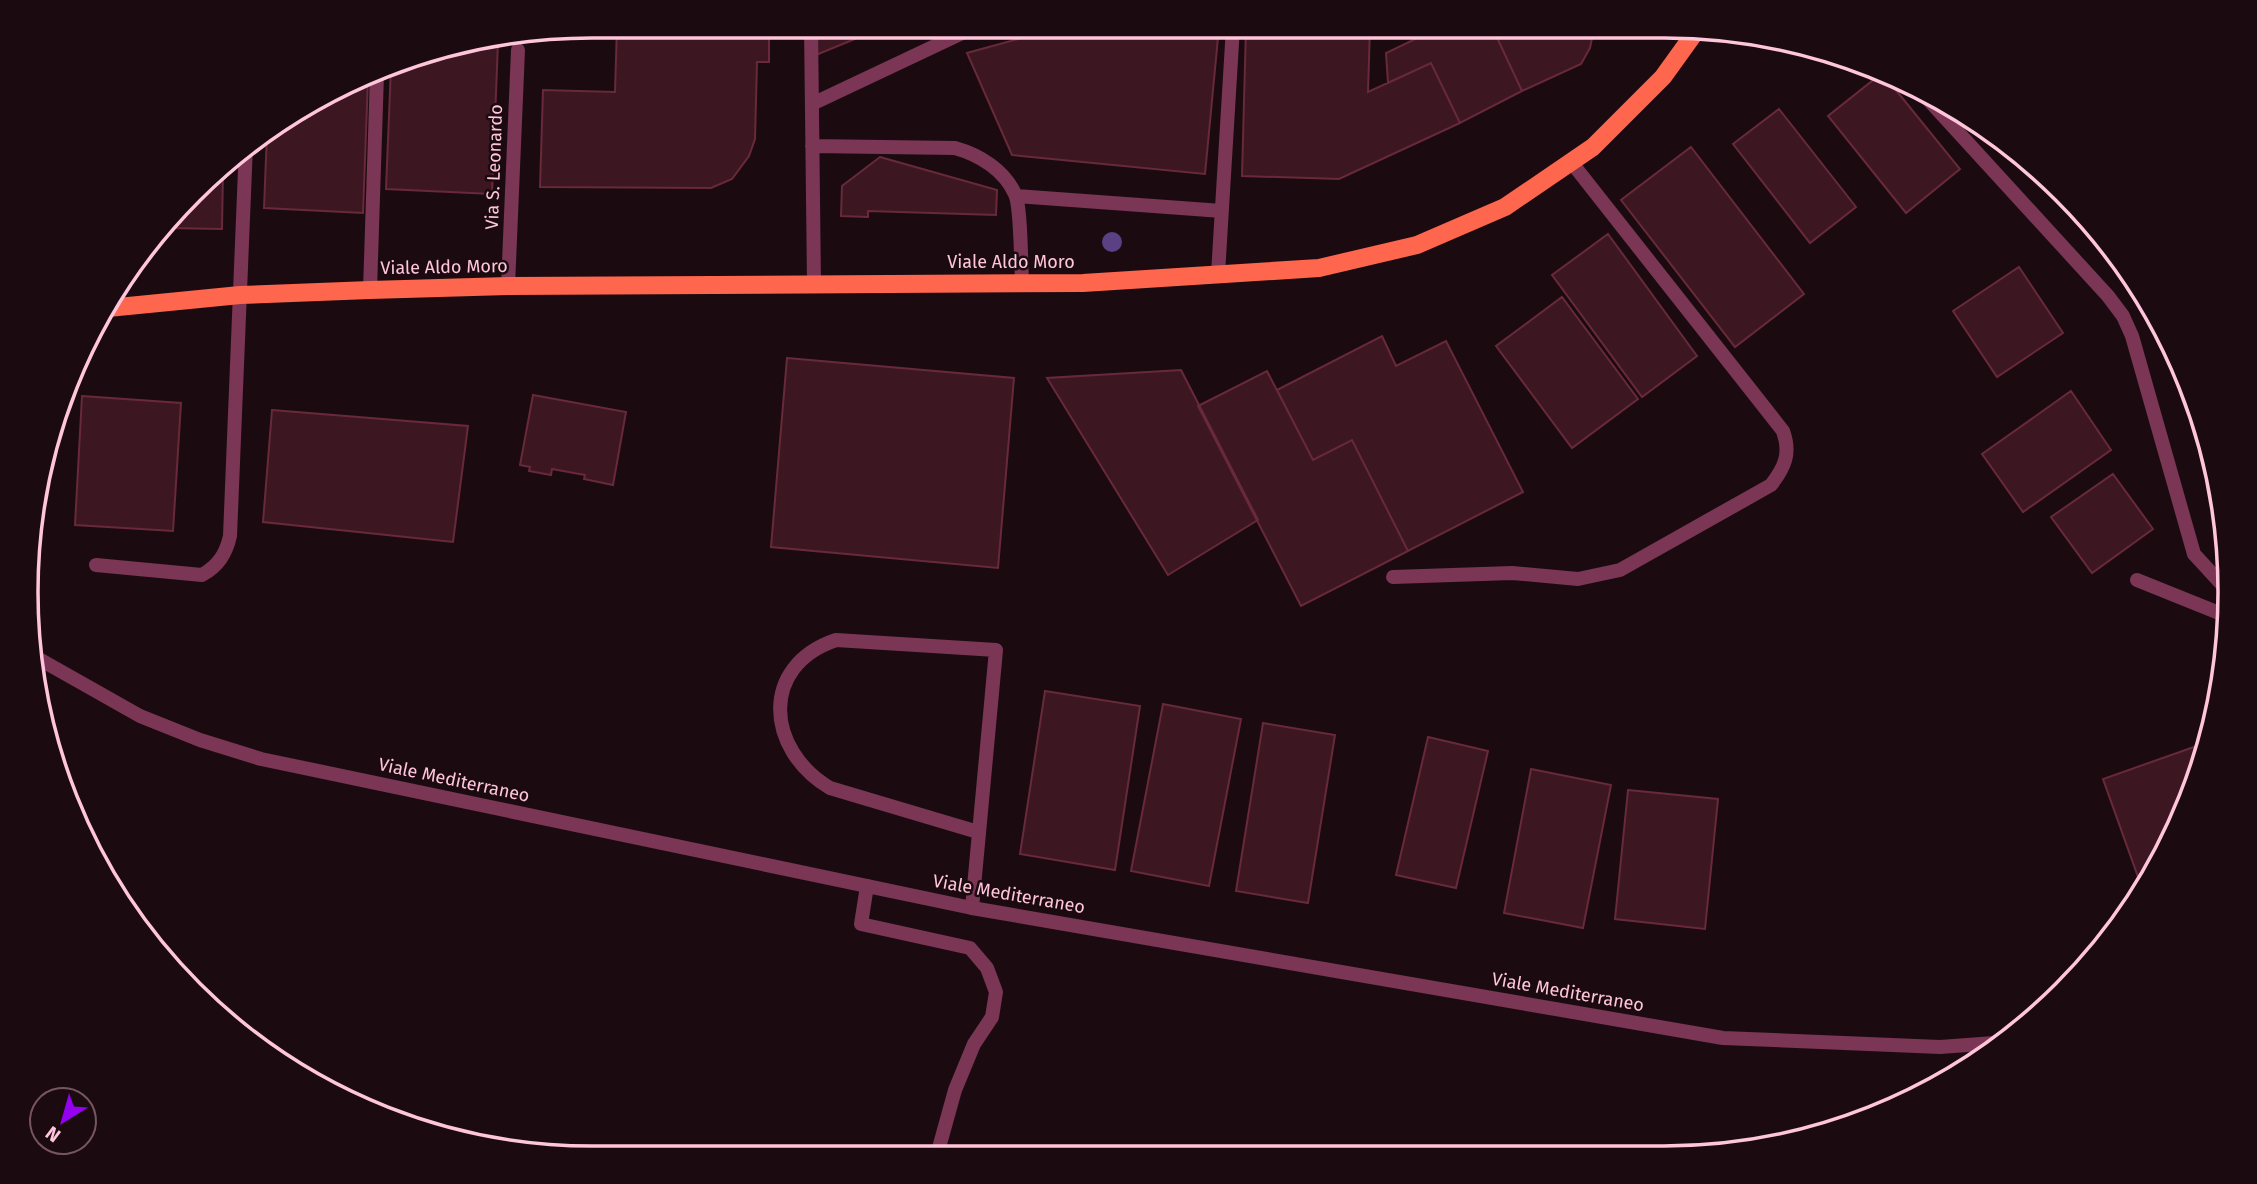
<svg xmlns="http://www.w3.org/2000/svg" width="2257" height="1184" font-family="'Fira Sans',sans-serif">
<rect width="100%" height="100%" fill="#1b0b10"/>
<path fill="#3c1721" stroke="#68293b" stroke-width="2" d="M617,26L769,30V62H757L755,139L749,156L732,179L711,188L540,187L543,90L615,92Z
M816,26L884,27L816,55Z
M1062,27H1219L1205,174L1012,155L967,53Z
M1246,27H1370L1368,92L1431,63L1460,123L1339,179L1242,176Z
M1440,27H1492L1522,91L1460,123L1431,63L1388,83L1386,53Z
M1492,27H1594V29L1590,48L1581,64L1522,91Z
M498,42L492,194L386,189L391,67L410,56Z
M1882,73L1960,169L1906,213L1828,116Z
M368,79L363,213L264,208L267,133Z
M1779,109L1856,207L1810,243L1733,144Z
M1691,147L1804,294L1735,347L1621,200Z
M880,157L997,190L996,215L868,211V217L841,216L842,186Z
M223,169L222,229L168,228Z
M1608,234L1697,356L1642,397L1552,275Z
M2019,267L2063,333L1997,377L1953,311Z
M1562,297L1638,399L1572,448L1496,346Z
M1382,336L1396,366L1446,341L1523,492L1408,551L1352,440L1313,460L1277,390Z
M787,358L1014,378L998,568L771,547Z
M1181,370L1258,520L1168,575L1047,378Z
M1267,371L1313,460L1352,440L1408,551L1301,606L1198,406Z
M2071,391L2111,450L2023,512L1982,454Z
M533,395L626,412L613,485L584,479L585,475L552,469L551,475L529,471L530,467L520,465Z
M82,396L181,403L173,531L75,525Z
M272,410L468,426L453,542L263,522Z
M2113,474L2153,529L2092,573L2051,517Z
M1045,691L1140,706L1115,870L1020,854Z
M1163,704L1241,719L1209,886L1131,871Z
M1263,723L1335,735L1308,903L1236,891Z
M1428,737L1488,751L1456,888L1396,875Z
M2211,741L2172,843L2142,888L2103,779Z
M1531,769L1611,785L1583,928L1504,913Z
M1628,790L1718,799L1705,929L1615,919Z"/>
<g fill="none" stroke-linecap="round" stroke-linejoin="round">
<path stroke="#7a3654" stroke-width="14" d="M972,908L996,650L836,640C759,666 766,750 830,788L978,832"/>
<path stroke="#7a3654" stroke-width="14" d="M811,26L814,284
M1915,85L2108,296L2123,316L2132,336L2194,554L2228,591
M812,104L975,27
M812,146L955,148C980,155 1004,170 1015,194C1021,206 1021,265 1022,282
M1016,196L1222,211
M1218,274L1233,27
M508,286L518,50
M370,290L377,74
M96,565L202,575C218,566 226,554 230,536L246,145
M1393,577L1512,573L1578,579L1620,570L1771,485C1785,467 1791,453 1783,431L1572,163
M2137,580L2229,617
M867,886L861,924L970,948L987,968L996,992L992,1017L974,1044L955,1090L937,1155"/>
<path stroke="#7a3654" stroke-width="14" d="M32,655L140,716L200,740L261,759L972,908L1723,1038L1940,1047L2008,1042"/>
<path stroke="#fe664d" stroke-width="18" d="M108,308L240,295L370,290L508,286L1083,283L1319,268L1417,245L1505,207L1593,147L1663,77L1699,27"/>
</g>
<circle fill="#594184" cx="1112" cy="242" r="10"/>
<g text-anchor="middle" stroke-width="5" stroke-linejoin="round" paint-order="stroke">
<g font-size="18" fill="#ffc5da" stroke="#1b0b10">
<text transform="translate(494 167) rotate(-88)" y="6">Via S. Leonardo</text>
<text x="1011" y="268">Viale Aldo Moro</text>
<text transform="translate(444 267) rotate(-1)" y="6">Viale Aldo Moro</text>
<text transform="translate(454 780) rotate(12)" y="6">Viale Mediterraneo</text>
<text transform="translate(1009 894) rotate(10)" y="6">Viale Mediterraneo</text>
<text transform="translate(1568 992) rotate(10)" y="6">Viale Mediterraneo</text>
</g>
</g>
<path d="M0 0H2257V1184H0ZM592 38H1664A554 554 0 0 1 2218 592V592A554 554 0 0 1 1664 1146H592A554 554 0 0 1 38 592V592A554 554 0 0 1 592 38Z" fill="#1b0b10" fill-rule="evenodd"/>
<path fill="none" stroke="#ffc5da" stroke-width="3.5" d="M592 38H1664A554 554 0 0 1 2218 592V592A554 554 0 0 1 1664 1146H592A554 554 0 0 1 38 592V592A554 554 0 0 1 592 38Z"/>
<g transform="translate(63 1121) rotate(217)"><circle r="33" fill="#1b0b10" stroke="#765561" stroke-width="2"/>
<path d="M0-5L12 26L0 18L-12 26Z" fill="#9401ef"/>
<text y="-10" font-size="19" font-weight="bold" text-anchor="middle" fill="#ffc5da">N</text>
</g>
</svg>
